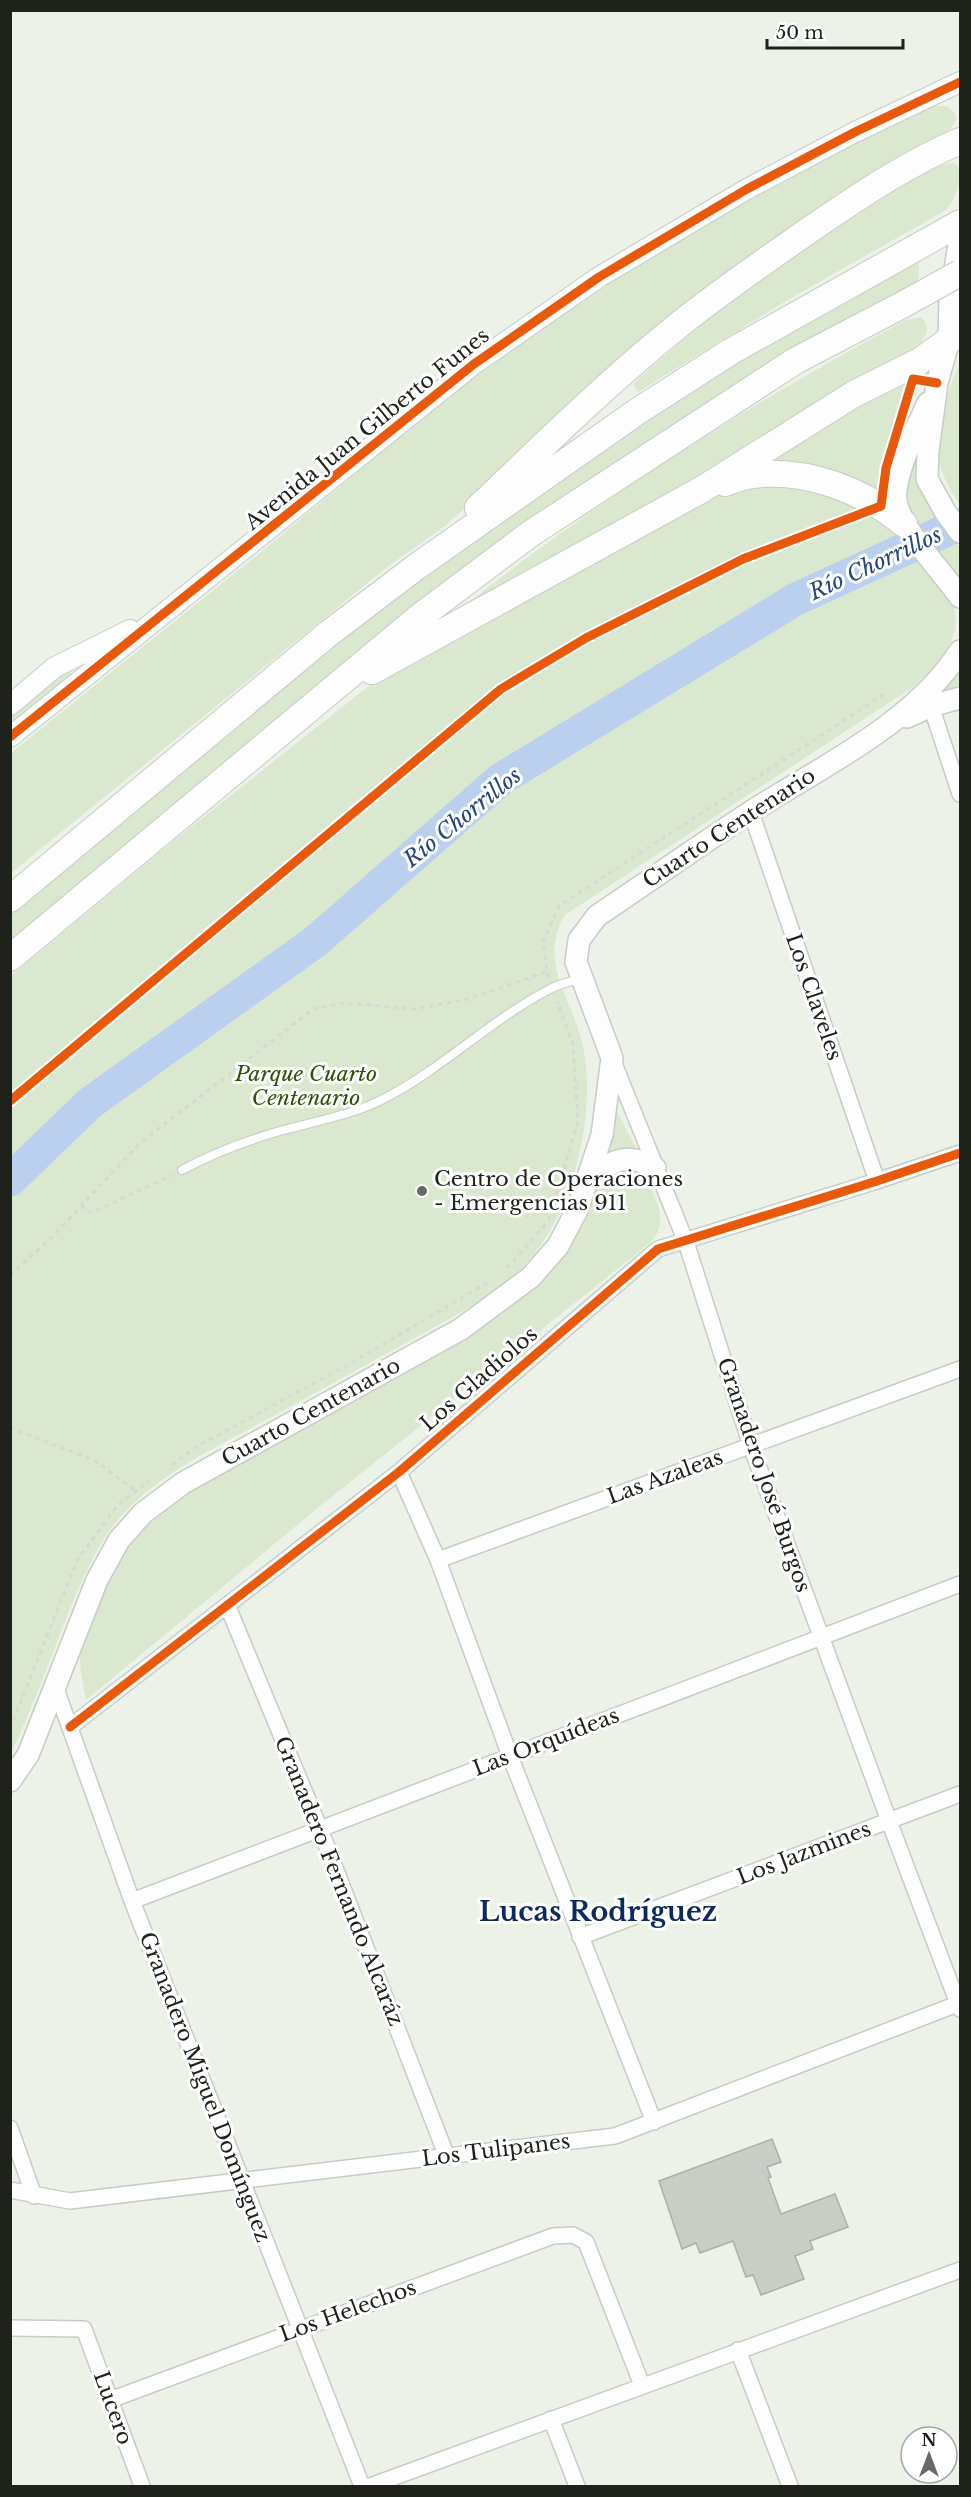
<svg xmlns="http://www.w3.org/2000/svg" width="971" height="2497" font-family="'Libre Baskerville',serif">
<rect width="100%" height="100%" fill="#ecf2e8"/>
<path fill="#d9e8cf" d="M932,106H947L955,113L956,120L951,129L894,160L772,241L699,298L446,525L386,568L11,873V753L266,548L485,366L624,274L730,211L853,143Z
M954,163C969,173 954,200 946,210L791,298L638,392L633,384C677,344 722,306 770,271C804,246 841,224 877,202C897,189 931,164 954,163Z
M919,258L918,281L758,371L656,435L527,524L11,943V913L335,642L585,459L757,346Z
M921,317C932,326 925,338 918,347L820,401L652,504L467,604C603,496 753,402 906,320Z
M960,363V506C954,494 944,481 941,468C933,434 946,393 960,363Z
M918,375L919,384L891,471L889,502L759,464L835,414Z
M916,455L918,477L924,496L931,509L960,548V581L912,517C906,495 907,476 916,455Z
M780,482L840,497L897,531L951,600C967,637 938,664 913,687L565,915C537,961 571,997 582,1042C597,1105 577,1197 538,1249C509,1288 463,1311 422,1334C366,1365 311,1395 255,1426C210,1450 161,1474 125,1512C94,1544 79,1588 62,1629C46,1671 30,1713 11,1753V976L172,842L384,674L438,644L581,571L713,496L727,490Z
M960,664V687L933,695Z
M68,669L72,674L11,726V717Z
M614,1106L636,1148L624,1150L602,1161Z
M640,1169L645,1175C655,1200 671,1221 650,1243L325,1502L86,1700C84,1686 79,1669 80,1655C81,1648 85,1640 87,1633C100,1596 115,1558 142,1529C181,1487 244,1458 295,1432C368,1394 444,1355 510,1306C541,1283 567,1256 584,1222C594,1201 592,1187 611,1170Z"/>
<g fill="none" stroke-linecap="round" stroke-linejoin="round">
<path stroke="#bbd0ee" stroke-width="33" d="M10,1180L90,1103L316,941L501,779L796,599L960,524"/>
</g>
<path fill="#c9cdc6" stroke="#acb0a8" stroke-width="1.5" d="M772,2139L781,2162L767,2167L771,2177L768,2178L781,2214L835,2194L848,2227L810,2241L813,2249L795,2256L804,2279L761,2295L753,2275L746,2277L733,2241L700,2253L696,2243L682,2249L659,2181Z"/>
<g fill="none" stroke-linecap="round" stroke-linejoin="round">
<g stroke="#c7ccc4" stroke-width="10">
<path id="service" d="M182,1170C215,1152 251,1139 287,1129C321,1120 356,1114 387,1097C444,1067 492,1019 550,989C559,984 570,982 580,979"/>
</g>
<g stroke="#c7ccc4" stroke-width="18">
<path id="minor" d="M928,697L960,794
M751,812L877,1181
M613,1061L686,1242L751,1446L889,1821L960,2009
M399,1472L438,1560L510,1756L654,2122
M438,1560L960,1369
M228,1607L320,1829L447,2157
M55,1686L132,1901L362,2486
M70,1727L399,1472L658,1249L877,1181L960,1153
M132,1901L960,1584
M580,1937L960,1794
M10,2128L34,2196
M10,2190L70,2201L615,2136L960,2003
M10,2328L84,2329L142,2486
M738,2350L790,2486
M110,2400L553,2236L573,2235L586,2242L642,2385
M551,2419L577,2486
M370,2486L960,2270"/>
</g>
<g stroke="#c7ccc4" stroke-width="22">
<path id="tertiary" d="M10,705L55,667L130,630
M10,737L474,364L599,277L747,189L855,132L960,82"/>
</g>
<g stroke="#c7ccc4" stroke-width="24">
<path id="secondary" d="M960,239L950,299L949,340L937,383L928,451L927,479L946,513L960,532
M928,403C918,425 893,476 896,500C900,529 943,572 960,597
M907,717L931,706L960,698
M586,1183C608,1162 626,1150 655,1168
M10,1781L28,1755L97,1580L119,1540L143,1513L183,1483L461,1329L531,1277L558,1246L577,1210L602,1135L612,1058L576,962L579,940L597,916C649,881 700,845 752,811C823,766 914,723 960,651"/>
</g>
<g stroke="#c7ccc4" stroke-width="28">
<path id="trunk" d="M725,483C733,480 743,476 752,475C806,468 863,490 904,524
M478,508C544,445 609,381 680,324C720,292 762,263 805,233C855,199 904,165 960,141
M372,671L701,490L854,394L920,361L949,340L960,335
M10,899L328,634L416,567L638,411L730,352L960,223
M10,958L417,619L530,534L795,361L904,304"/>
</g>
<path stroke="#d6d8d4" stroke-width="3" stroke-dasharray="4.5 4.5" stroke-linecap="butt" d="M548,978L543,942L559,906L886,693
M81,1206L91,1213L172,1175
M507,1268L548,1222L578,1122L573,1044L557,1001
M10,1276L52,1237L139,1144L313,1009L344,1003L414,1009L468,999L546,972
M10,1428L94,1460L136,1491
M172,1465L196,1447L355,1361L490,1281
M10,1729L77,1560L118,1505L149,1481"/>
<use href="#service" stroke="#fcfdfc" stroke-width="8"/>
<use href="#minor" stroke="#fcfdfc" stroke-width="15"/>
<use href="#tertiary" stroke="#fcfdfc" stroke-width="20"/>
<use href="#secondary" stroke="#fcfdfc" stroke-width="21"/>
<use href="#trunk" stroke="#fcfdfc" stroke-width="26"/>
<g stroke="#c7ccc4" stroke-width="28" stroke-linecap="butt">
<path id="trunk-bridge" d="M904,304L960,273"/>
</g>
<use href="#trunk-bridge" stroke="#fcfdfc" stroke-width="26"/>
<g stroke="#fff" stroke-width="13">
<path id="cycleway" d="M10,737L474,364L599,277L747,189L855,132L960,82
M10,1101L501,689L586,638L743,559L881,506L886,468L913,379L937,383
M70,1727L399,1472L658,1249L877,1181L960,1153"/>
</g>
<use href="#cycleway" stroke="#e8590c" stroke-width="9"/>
</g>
<circle fill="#666b63" stroke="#fff" stroke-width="2" cx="422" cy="1191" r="6"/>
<g text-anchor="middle" stroke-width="6" stroke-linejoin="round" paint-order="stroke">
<g font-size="21" fill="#1e221b" stroke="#fff">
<text transform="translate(367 429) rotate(-39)" y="7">Avenida Juan Gilberto Funes</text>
<text transform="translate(729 828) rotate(-33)" y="7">Cuarto Centenario</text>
<text transform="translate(814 997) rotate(71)" y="7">Los Claveles</text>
<text transform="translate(479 1379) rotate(-41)" y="7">Los Gladiolos</text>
<text transform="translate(311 1412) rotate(-29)" y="7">Cuarto Centenario</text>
<text transform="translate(764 1475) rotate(71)" y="7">Granadero José Burgos</text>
<text transform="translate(665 1477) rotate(-20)" y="7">Las Azaleas</text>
<text transform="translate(546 1742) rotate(-21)" y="7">Las Orquídeas</text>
<text transform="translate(804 1853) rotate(-21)" y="7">Los Jazmines</text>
<text transform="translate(339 1881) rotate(68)" y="7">Granadero Fernando Alcaráz</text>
<text transform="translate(205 2087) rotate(69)" y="7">Granadero Miguel Domínguez</text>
<text transform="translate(496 2150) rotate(-7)" y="7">Los Tulipanes</text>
<text transform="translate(348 2311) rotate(-20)" y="7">Los Helechos</text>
<text transform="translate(113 2408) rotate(70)" y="7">Lucero</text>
</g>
<g font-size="21" font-style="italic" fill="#305005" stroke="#fff">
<text x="306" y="1081">Parque Cuarto<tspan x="306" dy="24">Centenario</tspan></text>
</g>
<g font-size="21" fill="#1e221b" stroke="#fff" text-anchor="start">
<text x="434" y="1186">Centro de Operaciones<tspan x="434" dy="24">- Emergencias 911</tspan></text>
</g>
<g font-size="22" font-style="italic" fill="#264680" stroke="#fff">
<text transform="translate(875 563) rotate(-25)" y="8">Río Chorrillos</text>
<text transform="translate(462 817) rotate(-39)" y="8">Río Chorrillos</text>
</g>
<g font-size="27" font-weight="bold" fill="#0d2a5e" stroke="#fff">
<text x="598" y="1921">Lucas Rodríguez</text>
</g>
</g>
<rect width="971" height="2497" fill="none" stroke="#1e221b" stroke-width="24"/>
<g transform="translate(929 2455)"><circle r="28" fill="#ffffff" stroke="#a5a7a4" stroke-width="1.5"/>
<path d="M0-4.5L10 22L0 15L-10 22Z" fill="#666b63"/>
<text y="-9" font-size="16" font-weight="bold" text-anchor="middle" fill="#1e221b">N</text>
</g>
<path d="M767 39v9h136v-9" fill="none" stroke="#1e221b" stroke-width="3"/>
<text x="776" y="39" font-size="18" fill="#1e221b" stroke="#ffffff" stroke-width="4.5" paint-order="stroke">50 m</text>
</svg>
